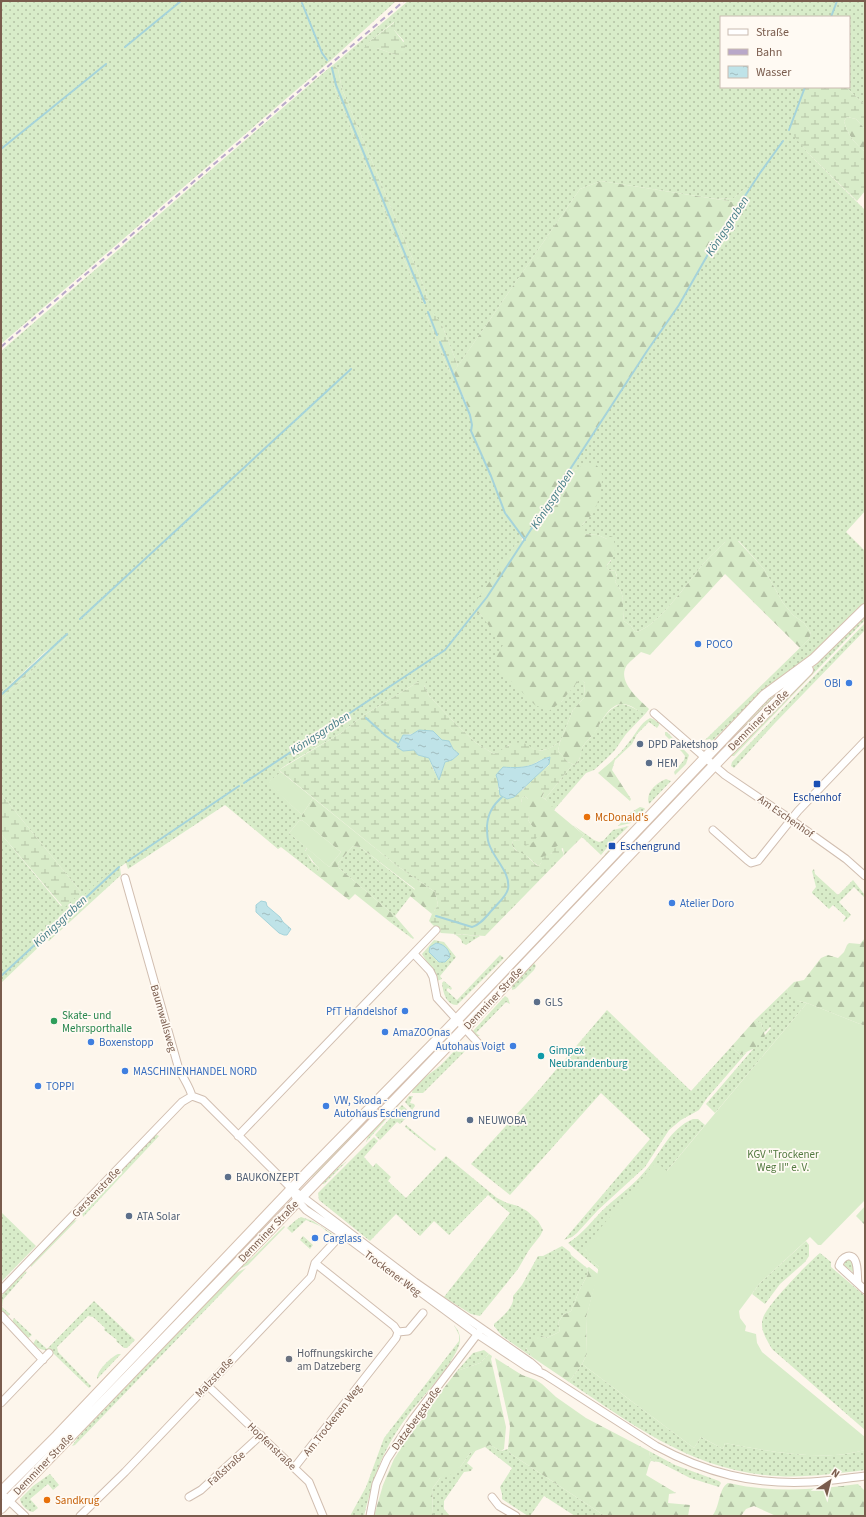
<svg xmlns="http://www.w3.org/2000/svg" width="866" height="1517" font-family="'Source Sans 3',sans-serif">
<defs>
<pattern id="grass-dots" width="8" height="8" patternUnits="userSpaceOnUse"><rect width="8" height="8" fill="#d8ecc9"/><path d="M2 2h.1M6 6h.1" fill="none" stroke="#b4c2a5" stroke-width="1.8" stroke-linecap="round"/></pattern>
<pattern id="forest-firs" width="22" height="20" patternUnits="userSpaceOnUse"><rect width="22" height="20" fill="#d8ecc9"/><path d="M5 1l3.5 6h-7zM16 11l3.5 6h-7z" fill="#b4c2a5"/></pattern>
<pattern id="wetland-marsh" width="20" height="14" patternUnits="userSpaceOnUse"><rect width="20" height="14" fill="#d8ecc9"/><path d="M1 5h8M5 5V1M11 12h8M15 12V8" fill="none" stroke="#b4c2a5"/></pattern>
<pattern id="water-ripples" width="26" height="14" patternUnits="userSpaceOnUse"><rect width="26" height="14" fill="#bfe3e8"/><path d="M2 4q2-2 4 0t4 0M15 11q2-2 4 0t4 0" fill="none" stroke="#a0bbbe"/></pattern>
</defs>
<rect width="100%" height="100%" fill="#fdf6ec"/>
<path fill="url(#grass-dots)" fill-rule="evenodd" d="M1,1H396L330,61L1,344Z
M408,1H865V105L846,87H849V17H721V87H805L790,130L808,153L865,210V511L846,532L865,551V604L823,648L763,691L712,741L710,739L705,740L809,639L811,633L804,623L793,615L783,603L764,569L739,541H726C719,548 711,555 704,563C689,580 657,629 635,632L631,626L624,621C621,604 627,596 615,582L617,576L615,571L609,570L606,566L611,561L607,539L598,535L583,534L582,525L592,514L602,478L578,469L570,470L647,351L679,305L715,242L752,185L742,191L734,198L716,199L601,181L580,189L458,366L442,325L426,314L449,371L453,373L470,415L472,425L505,513L521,535L522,542L515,545L474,611L481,615L561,702L580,678L585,683L584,698L573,710L560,742L548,749L537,751L523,743L509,745L501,751L494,754L476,743L456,724L429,696L424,685L418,682L364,715L341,733L286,765L279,770L281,772L268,783L302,815V820L299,821L289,833L307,848L305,850L312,862L319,868L317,872H313L281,847L278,849L225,805L128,869L126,863L120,867L121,875L49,941L47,939L1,983V834L61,906L81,892L1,794V700L68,636L45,652L1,693V351L329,68L331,72L333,84L421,301L425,303L428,300L423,284L342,89L338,69L333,65ZM394,22V30L404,41L396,55L377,48H365L371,40Z
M865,613V620L734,756H729Z
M865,623V630L775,723L734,768L731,766L732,762Z
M774,694L776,695L775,697L724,750L722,748Z
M622,704C631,705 638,712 646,713L626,734L615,750L605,760L594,770L586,773L554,810L545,799L573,764L575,765C582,758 579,756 582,748C584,743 590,739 592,736C602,723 605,709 622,704Z
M650,718L653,719L659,723V725L657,728L649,722L637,734L632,744L615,760L612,770V761C618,755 624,749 629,742C636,734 640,723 650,718Z
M665,732H667L689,755L686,764L675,775L674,772L684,760L685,756L682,752L665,735Z
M695,773L697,775L663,810L653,825L469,1017L468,1015L488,994L500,979Z
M666,779L671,781L649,804C645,793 656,783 666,779Z
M640,807L644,808L645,809L631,823L618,826L630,813Z
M573,825L594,840L599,842L603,841L613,830L629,826L610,844L601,855L582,837L584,835Z
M353,846L360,847L415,890L395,916L414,938L413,939L390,922L395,916L339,868L338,863Z
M610,848H611L607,856L491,977L486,980L595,867Z
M814,869L815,874L838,895L853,880L865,895V898L854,887L839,902L851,915L844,922L843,921L846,917L833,905L829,909L812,893V892L816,887L812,871Z
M454,934L480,936L466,945L462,943C462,938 457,936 454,934Z
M434,940L444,942L456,957L440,976L442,979L437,981L435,975L422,954ZM440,944L443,945L437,961C434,956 428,952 430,947Z
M500,955L504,958L457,1005C446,1005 443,992 442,983L444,981L452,988L451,990L448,988L446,990L457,1000Z
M534,963L536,966L534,970L515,989L512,990V986Z
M787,989C792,999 797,1001 807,1003L715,1113L706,1104L771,1028L770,1027L764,1033L761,1023L755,1020Z
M505,996L508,998L510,1004L506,1002L476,1033L480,1036H477L473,1031Z
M607,1010L691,1091L731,1047L740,1055L747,1052L707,1098L699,1110L681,1120L669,1130L645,1167L598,1210L577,1233L572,1237L564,1240L650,1139L601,1093L510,1195L471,1164L537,1092Z
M441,1029L310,1166L322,1150L439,1030Z
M461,1044L466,1050L423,1093H412C413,1084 433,1072 441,1065C448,1058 454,1051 461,1044Z
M431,1053L424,1063L314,1178L312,1177L341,1146L351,1134Z
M406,1096V1097L366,1142L368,1136Z
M409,1096H413L410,1103L414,1104L415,1106L412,1110L405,1102Z
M402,1105L411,1113L400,1124L397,1122L380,1140L375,1135Z
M693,1119H698L705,1125L666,1172L656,1163L582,1251L599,1267V1270L568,1243C583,1234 593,1219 606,1207C619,1195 635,1184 646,1170C662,1152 669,1129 693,1119Z
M406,1125L430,1145L436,1149L435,1151L405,1127Z
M155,1134L159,1136L83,1217L82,1211Z
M374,1137L378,1141L364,1157L373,1167L376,1163L391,1177L388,1181L406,1198L446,1156L497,1198L507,1203L518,1206L527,1211L538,1221L543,1230L540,1236L529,1250L518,1269L480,1316L471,1314L444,1297L510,1213L488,1195L449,1235L434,1221L420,1236L396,1214L370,1241L319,1200L318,1193Z
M347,1161L324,1184H321L331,1173Z
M1,1212L36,1246L1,1282Z
M273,1215L274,1216L224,1271L13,1489Z
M301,1217L313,1221L334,1235L333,1236L320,1226L306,1220L292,1233L287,1228L296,1220Z
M73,1220L78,1221H76L31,1267L30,1265Z
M284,1226L285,1227L248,1265L233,1272L252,1258Z
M303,1236L313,1245L310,1249L300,1240Z
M806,1241L809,1245V1256L805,1262L780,1284L765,1304L752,1294L760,1283Z
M562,1246L570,1252L571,1255L587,1268L588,1274L579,1291L571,1311L563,1315L558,1323L560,1329L559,1332L547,1338L542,1336L526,1348L532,1357L502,1336L494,1326V1324C502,1317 515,1307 513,1296L522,1285L538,1256H543Z
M820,1253L831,1262V1267L865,1296V1430L772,1349C767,1340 759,1329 763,1318C767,1305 809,1262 820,1253Z
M849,1259L853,1261L854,1271L853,1272L844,1265L845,1261Z
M246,1268L75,1445L72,1446L78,1437L234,1274Z
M24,1271L27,1272L3,1300L2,1307L10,1314L7,1317L1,1310V1296Z
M94,1301L135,1340L127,1348H124L116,1341L117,1340L104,1330L105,1328L93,1317L88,1316L57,1347L58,1352L91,1386L89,1388L54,1354C47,1349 39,1351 33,1344L36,1339L47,1349Z
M14,1318L32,1335L27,1339L12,1322Z
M454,1325C460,1332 462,1339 458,1348C449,1369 424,1395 409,1414C383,1448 374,1475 364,1516H350L366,1487L384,1438L459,1341V1335Z
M484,1350L489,1354L480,1363L457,1371L473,1353Z
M118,1354H121L97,1379C97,1370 110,1358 118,1354Z
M582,1364L694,1448L701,1437L723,1449L725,1443C761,1450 798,1457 835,1455C845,1455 855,1452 865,1450V1470C832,1474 798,1479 765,1475C688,1467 630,1423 569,1382Z
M490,1445L501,1451L508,1449L511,1454L605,1516H575L544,1496L530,1516H528L502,1499V1494L500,1487L512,1468L485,1447Z
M476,1450L467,1463L473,1468L471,1471L464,1472L444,1501V1509L450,1516H433L432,1489L440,1478L461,1466L470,1453Z
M649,1451L675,1465L719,1481L721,1483L719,1487L690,1478L659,1462L651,1461Z
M50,1474L59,1485L53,1490L48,1484L30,1499L38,1508L33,1512C27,1511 21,1505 20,1499L33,1486Z"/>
<path fill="url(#forest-firs)" d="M847,117L856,119L865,129V152C854,142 848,136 844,121Z
M601,181L741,203L715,242L679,305L647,351L570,470L578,469C588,456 604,465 602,480C601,490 598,505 593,513C590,517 585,521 582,525L585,529L583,534L598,535L607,539L610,536L613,537C617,551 615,556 606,566L609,570L615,571L617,577L615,582C627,596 621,604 624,621L631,626L635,632C657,629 689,580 704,563C711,555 719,548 726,541H738L764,569L783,603L793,615L804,623L811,633L809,639L800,648L725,574L650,655L641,652C637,656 631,660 627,665C616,681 639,699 649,709L646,713C638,713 632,704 623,704C608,704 601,723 594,734C590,739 584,743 582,748C580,756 581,759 575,765L568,762L558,751L560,742L573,710L584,698L585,683L580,679L561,702L549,711L535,705L500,670L496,656L503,645L481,615L474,611V604L515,545L524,540L505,513L491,476L471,431C475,415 459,388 453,373L580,189Z
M612,761V770L631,799L630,801L598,773Z
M531,790H542L544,793L542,797L551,804L554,810L584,835L564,855L563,848C552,852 545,856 539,866C534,864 531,858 525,855C519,852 516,852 512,845L513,841L517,840L522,841L532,826L528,820L529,814L521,804L522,798L525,796L528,799V792Z
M313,798L396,865L435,892L438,905L432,914L410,896L415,889L360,847L353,846L338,863L339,868L395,916L390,922L355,894L349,900L313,872H317L319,868C313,863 311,857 305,852L307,848L329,867L341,852L302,820V815Z
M865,938V1026L807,1003L795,1000L790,996L787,989L794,982L804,980L821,958L828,955L838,958L844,952L847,945L849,943L860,944Z
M755,1020L761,1023L765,1036L755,1048L740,1055L731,1047Z
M865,1206V1225L856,1216Z
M589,1267L598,1274L586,1318L587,1354L582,1364L569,1382L532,1357L525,1346L539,1335L547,1338L559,1332L560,1329L558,1323L563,1315L571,1311L579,1291L588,1274L587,1268Z
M489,1354L492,1356L491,1359L506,1427L504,1449L501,1451L490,1445L470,1453L461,1466L448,1477L440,1478L432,1489L433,1516H374L383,1485L394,1459L417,1423L457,1371L480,1363Z
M495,1358L522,1375L536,1380L542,1384L556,1397L586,1418L649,1451L651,1461C648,1466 648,1470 646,1475L676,1493L669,1494L668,1503L690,1505L688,1516H605L511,1454L508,1449L510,1426Z
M728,1483C773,1493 813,1490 858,1484L865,1491V1516H776L754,1506L746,1509L741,1516H712C720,1508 718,1489 728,1483Z"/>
<path fill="url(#wetland-marsh)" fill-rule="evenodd" d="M395,22L394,30C400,39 408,43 404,54L396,55L377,48H364L371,40Z
M333,65L338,69L342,89L423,284L428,300L425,303L421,301L333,84L331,72L329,68Z
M805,87H846L865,105V129L856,119L847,117L844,121C848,136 854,142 865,152V191L857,201L808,153L789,130Z
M753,184L741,203L716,199L734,198L742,191Z
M433,311L442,325L458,366L453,373L449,371L426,314L428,312Z
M69,632L68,636L1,700V693Z
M428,679L424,685L429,696L456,724L476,743L494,754C504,750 512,740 523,743C528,744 532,749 537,750C545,752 553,746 560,742L558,751L568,762L573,764L545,799L542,797L544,793L542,790H532L528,793V799L525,796L522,798L521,804L526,805L530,810L528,820L532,826L538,829C539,838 534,843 525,846C522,841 519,839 513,841L512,845L515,850L526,855L536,865L539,866L542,861V857L552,853L555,847L560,845L564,855L485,936L441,933L429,921L432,914L438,905L435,892L396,865L279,770L341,733L364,715L418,682ZM433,731L442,741H449L453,749L459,754L452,760L445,762L439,779L433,769L429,758L418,755L414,750L403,751V735ZM542,759L549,765L533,778L523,790H498V781L503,767C518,768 529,768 542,759Z
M1,794L81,892L64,908L1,834Z
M117,867H119L60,921L62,918C80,900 96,881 117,867Z"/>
<path fill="#d8ecc9" d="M281,772L313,798L302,815L267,783Z
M302,820L341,852L329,867L289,833L299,821Z
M807,1003L865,1026V1200L821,1245H818L810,1237L760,1283L739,1311L740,1318L746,1326L745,1331L756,1334L757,1343L762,1352L865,1437V1450C855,1452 845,1455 835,1455C798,1457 761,1450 725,1443L723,1449L701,1437L694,1448L582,1364L587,1354L586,1318L599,1267L581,1251L656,1162L667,1171Z"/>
<path fill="url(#water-ripples)" stroke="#a5d3da" d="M419,730L433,731L442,740L449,741L453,749L459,754L452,760L445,762L439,780L429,758L418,755L414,750L403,751L397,747L403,735H411Z
M550,757L549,764L514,797L507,799L500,795L498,781L496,775L503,767C513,768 523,768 532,765C538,763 543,758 550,757Z
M261,901L266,902L267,906L280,917L283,922L291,929L287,935H284L279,933L256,912V905Z
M436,943C443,944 449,948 450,957L445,962H439L429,952L430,947Z"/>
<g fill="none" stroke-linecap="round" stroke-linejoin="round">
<path stroke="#a5d3da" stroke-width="2" d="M302,3L322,53L327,60
M831,17L837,1
M125,47L181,1
M332,68L336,85L425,303
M789,130L805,87
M1,149L106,64
M428,312L437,335
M440,342L470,415L472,425L471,431L491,476L505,513L525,540
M80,619L351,369
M1,695L67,634
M366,718L386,736L398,744
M244,783L445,650L487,597L647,351L679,305L715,242L760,173L783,141
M128,861L239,786
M436,916L472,927C481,925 487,915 493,909C498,903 506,897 508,889C511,873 494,859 489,844C487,839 487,832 487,826C488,813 493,805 502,797
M1,976L119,867"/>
<g stroke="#d1beb0" stroke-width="9">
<path id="minor" d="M654,713L725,775L783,814L846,859L865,876
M713,830L747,860L751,863L758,861L798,811L865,741
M125,878L178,1066C182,1077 189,1085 192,1096
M414,954L430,971L433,977L437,998L479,1044
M192,1096L203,1100L292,1189L415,1282L530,1362L538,1369
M238,1136L436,930
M292,1189L297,1200L306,1210L342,1234L477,1334L527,1367L544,1374L656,1446C706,1473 753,1485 811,1482C829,1481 847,1478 865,1476
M858,1283C857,1277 858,1269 856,1263C853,1251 841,1256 839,1266L865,1290
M1,1290L182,1102L192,1096
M1,1315L43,1360
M398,1332L408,1331L423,1313
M207,1385L309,1482L323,1516
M1,1403L49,1353
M294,1468L396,1338L398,1332L394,1326L315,1263
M5,1497L25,1516
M189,1497L201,1490L261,1435
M492,1497L499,1506L516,1516
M80,1516L125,1472L311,1277L315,1263L342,1234
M370,1516L376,1484L387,1459L413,1419L479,1332"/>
</g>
<g stroke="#d6c0b0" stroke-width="12">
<path id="secondary" d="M1,1492L57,1436L308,1172L447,1030L765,695L814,659L865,609
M1,1508L455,1038L725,754L808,670"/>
</g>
<use href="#minor" stroke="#fff" stroke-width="7"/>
<use href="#secondary" stroke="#fff" stroke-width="10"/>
<path stroke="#b9a8c9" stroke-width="2" stroke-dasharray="6 4" stroke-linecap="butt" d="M1,347L404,1"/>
</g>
<g fill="#3f7fe0" stroke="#fffaf3" stroke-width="1.5">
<circle cx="698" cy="644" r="4"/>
<circle cx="849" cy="683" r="4"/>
<circle cx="672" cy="903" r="4"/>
<circle cx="405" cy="1011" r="4"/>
<circle cx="385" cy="1032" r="4"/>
<circle cx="91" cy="1042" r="4"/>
<circle cx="513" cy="1046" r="4"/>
<circle cx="125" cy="1071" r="4"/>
<circle cx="38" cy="1086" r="4"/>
<circle cx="326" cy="1106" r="4"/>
<circle cx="315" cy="1238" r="4"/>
</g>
<g fill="#5c6f8a" stroke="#fffaf3" stroke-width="1.5">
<circle cx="640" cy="744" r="4"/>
<circle cx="649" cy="763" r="4"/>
<circle cx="537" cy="1002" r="4"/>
<circle cx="470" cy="1120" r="4"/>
<circle cx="228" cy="1177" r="4"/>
<circle cx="129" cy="1216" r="4"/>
</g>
<g fill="#1a4fb4" stroke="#fffaf3" stroke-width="1.5">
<rect x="813" y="780" width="8" height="8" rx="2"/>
<rect x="608" y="842" width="8" height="8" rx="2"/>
</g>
<g fill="#e8710a" stroke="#fffaf3" stroke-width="1.5">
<circle cx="587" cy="817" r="4"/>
<circle cx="47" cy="1500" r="4"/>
</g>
<circle fill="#2e9e5b" stroke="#fffaf3" stroke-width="1.5" cx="54" cy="1021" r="4"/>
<circle fill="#0f9aa8" stroke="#fffaf3" stroke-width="1.5" cx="541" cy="1056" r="4"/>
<circle fill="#6b7280" stroke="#fffaf3" stroke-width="1.5" cx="289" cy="1359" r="4"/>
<g text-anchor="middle" stroke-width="3.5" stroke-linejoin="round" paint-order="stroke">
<g font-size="11" fill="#366cbe" stroke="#fffaf3" text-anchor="start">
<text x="706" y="648">POCO</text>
<text x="841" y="687" text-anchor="end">OBI</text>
<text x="680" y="907">Atelier Doro</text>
<text x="397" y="1015" text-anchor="end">PfT Handelshof</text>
<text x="393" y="1036">AmaZOOnas</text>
<text x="99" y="1046">Boxenstopp</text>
<text x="505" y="1050" text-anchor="end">Autohaus Voigt</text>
<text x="133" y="1075">MASCHINENHANDEL NORD</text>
<text x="46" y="1090">TOPPI</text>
<text x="334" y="1104">VW, Skoda -<tspan x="334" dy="13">Autohaus Eschengrund</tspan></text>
<text x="323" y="1242">Carglass</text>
</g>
<g font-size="11" fill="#7a5c4d" stroke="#fffaf3">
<text transform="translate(758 720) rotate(-45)" y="4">Demminer Straße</text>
<text transform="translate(786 816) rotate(35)" y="4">Am Eschenhof</text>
<text transform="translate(493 998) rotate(-47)" y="4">Demminer Straße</text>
<text transform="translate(164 1018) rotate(74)" y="4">Baumwallsweg</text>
<text transform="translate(96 1192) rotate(-46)" y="4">Gerstenstraße</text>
<text transform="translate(268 1231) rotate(-46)" y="4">Demminer Straße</text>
<text transform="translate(393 1273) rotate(37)" y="4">Trockener Weg</text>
<text transform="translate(214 1377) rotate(-47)" y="4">Malzstraße</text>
<text transform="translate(416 1418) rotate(-54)" y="4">Datzebergstraße</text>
<text transform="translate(332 1420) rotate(-52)" y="4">Am Trockenen Weg</text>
<text transform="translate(272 1446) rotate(44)" y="4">Hopfenstraße</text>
<text transform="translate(43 1464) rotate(-46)" y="4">Demminer Straße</text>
<text transform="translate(226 1468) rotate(-42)" y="4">Faßstraße</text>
</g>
<g font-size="11" fill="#4e5e75" stroke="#fffaf3" text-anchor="start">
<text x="648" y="748">DPD Paketshop</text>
<text x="657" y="767">HEM</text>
<text x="545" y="1006">GLS</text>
<text x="478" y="1124">NEUWOBA</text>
<text x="236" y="1181">BAUKONZEPT</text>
<text x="137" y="1220">ATA Solar</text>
</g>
<g font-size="11" fill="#164399" stroke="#fffaf3">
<text x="817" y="801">Eschenhof</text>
<text x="620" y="850" text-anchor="start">Eschengrund</text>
</g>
<g font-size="11" fill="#c56008" stroke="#fffaf3" text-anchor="start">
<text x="595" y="821">McDonald's</text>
<text x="55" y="1504">Sandkrug</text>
</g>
<g font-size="11" fill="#27864d" stroke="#fffaf3" text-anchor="start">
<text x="62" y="1019">Skate- und<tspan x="62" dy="13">Mehrsporthalle</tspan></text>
</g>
<g font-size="11" fill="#0d838f" stroke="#fffaf3" text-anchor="start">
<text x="549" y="1054">Gimpex<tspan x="549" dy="13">Neubrandenburg</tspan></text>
</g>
<g font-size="11" fill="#537a41" stroke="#fffaf3">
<text x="783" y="1158">KGV "Trockener<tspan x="783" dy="13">Weg II" e. V.</tspan></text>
</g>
<g font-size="11" fill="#5b616d" stroke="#fffaf3" text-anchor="start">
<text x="297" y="1357">Hoffnungskirche<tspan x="297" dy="13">am Datzeberg</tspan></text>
</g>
<g font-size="12" font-style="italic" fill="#437c86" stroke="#fffaf3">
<text transform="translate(727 226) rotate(-57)" y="4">Königsgraben</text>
<text transform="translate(552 499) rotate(-57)" y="4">Königsgraben</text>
<text transform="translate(320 733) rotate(-33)" y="4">Königsgraben</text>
<text transform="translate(60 921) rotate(-43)" y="4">Königsgraben</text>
</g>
</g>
<rect width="866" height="1517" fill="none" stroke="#7a5c4d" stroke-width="4"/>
<rect x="720" y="16" width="130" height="72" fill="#fffaf3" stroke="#cabbb1"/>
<rect x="728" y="29" width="20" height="6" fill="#ffffff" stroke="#cabbb1"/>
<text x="756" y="36" font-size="12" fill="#7a5c4d">Straße</text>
<rect x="728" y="49" width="20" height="6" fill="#b9a8c9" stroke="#cabbb1"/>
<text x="756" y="56" font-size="12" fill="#7a5c4d">Bahn</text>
<rect x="728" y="66" width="20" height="12" fill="url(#water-ripples)" stroke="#cabbb1"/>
<text x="756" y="76" font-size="12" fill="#7a5c4d">Wasser</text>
<g transform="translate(830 1481) rotate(35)" stroke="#fffaf3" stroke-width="3" paint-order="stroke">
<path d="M0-3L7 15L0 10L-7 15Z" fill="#7a5c4d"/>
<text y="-6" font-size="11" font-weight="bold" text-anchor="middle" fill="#7a5c4d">N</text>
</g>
</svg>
